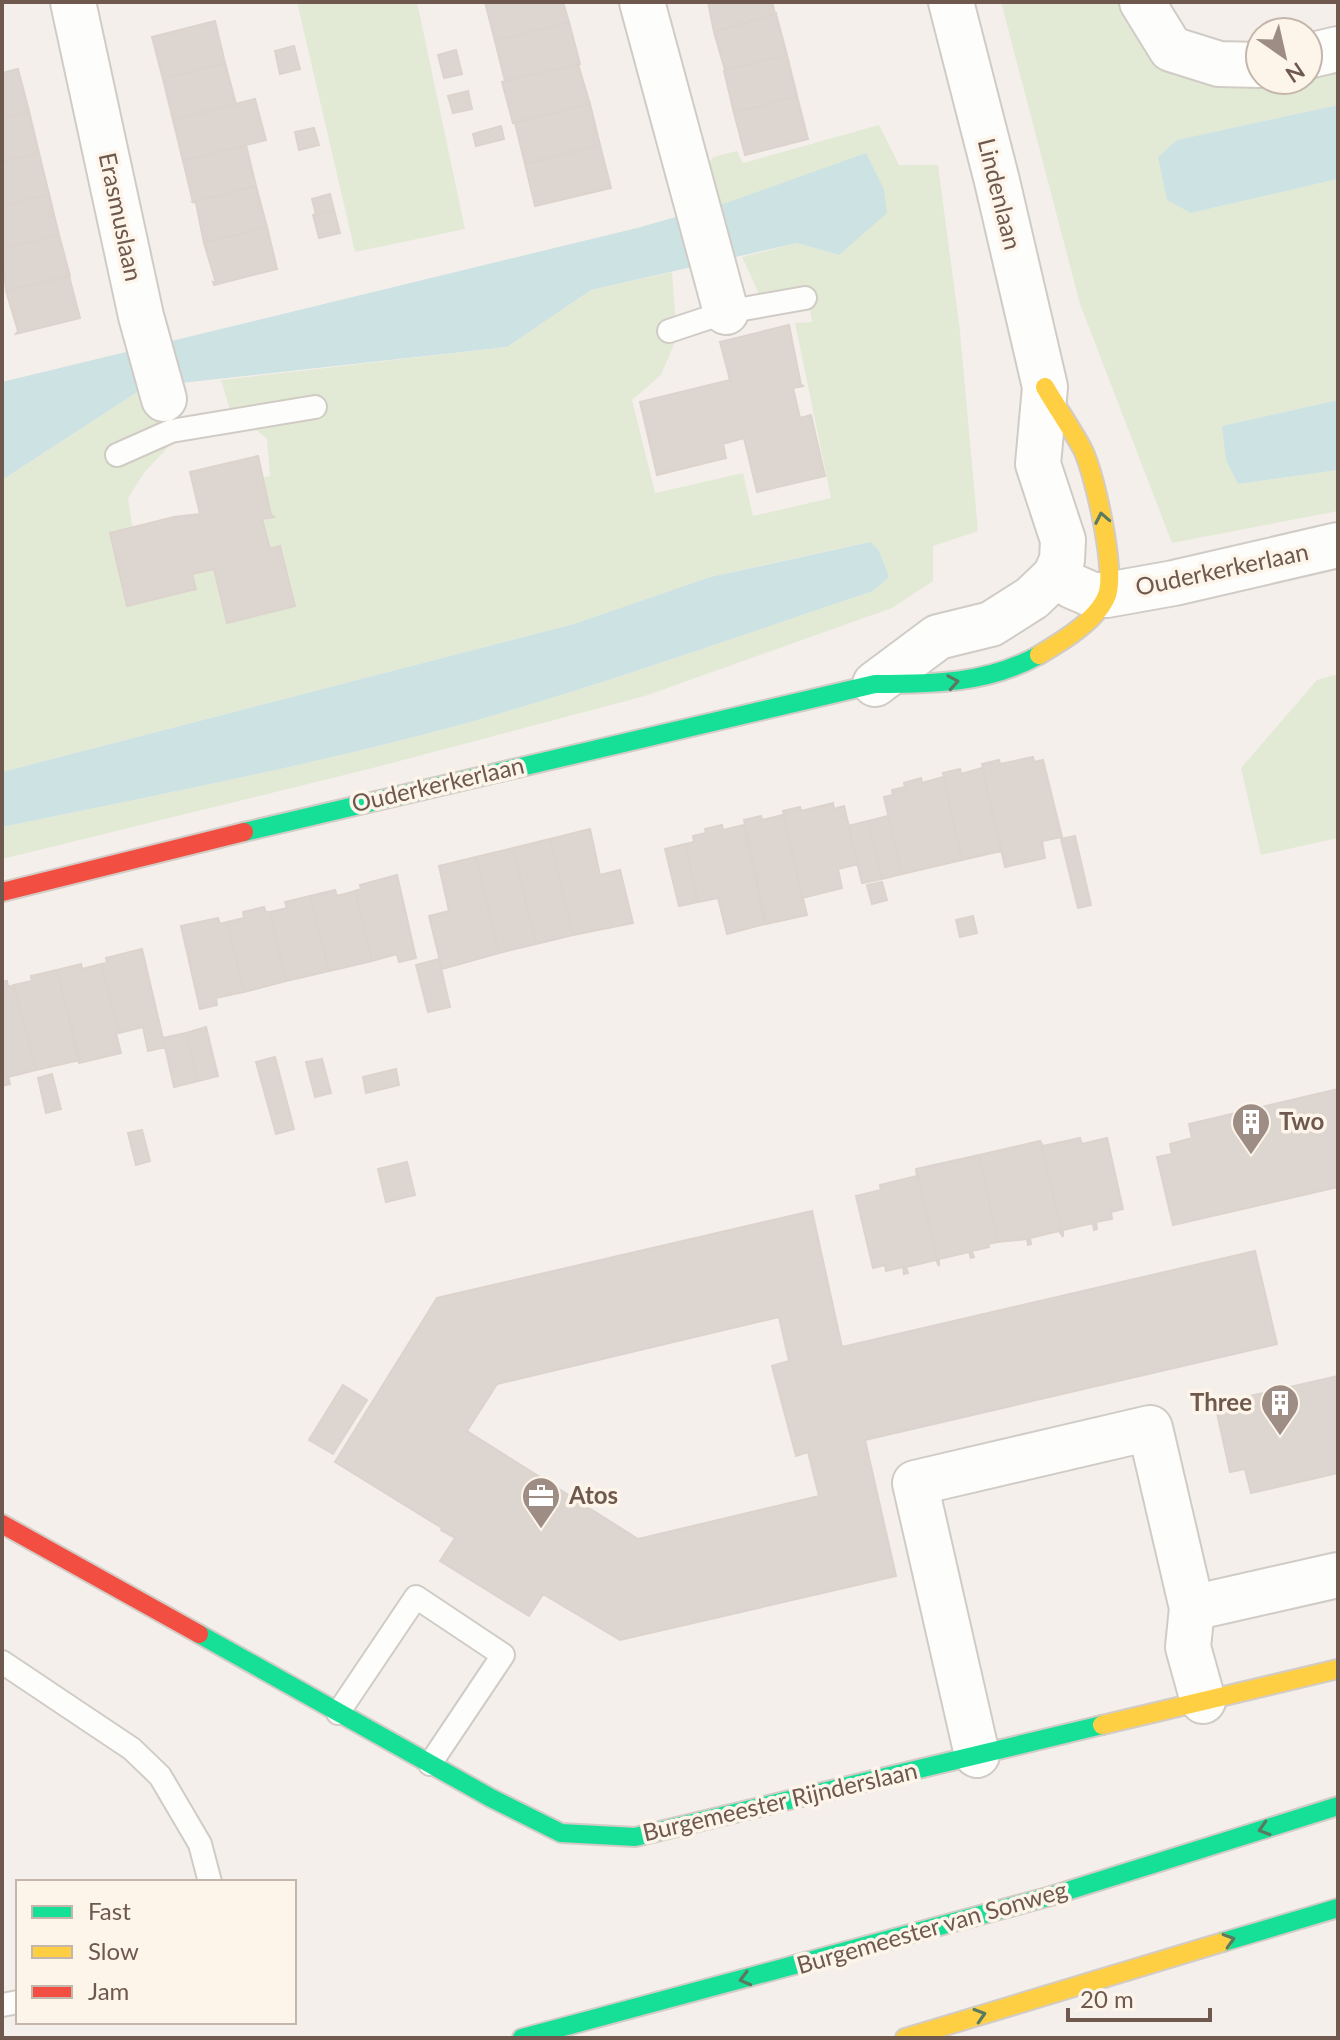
<svg xmlns="http://www.w3.org/2000/svg" width="1340" height="2040" font-family="Lato,sans-serif">
<rect width="100%" height="100%" fill="#f4efea"/>
<path fill="#e2ead6" d="M297,2H417L465,229L355,252Z
M1001,2H1119L1127,23L1153,57L1245,84L1278,80H1308V75L1338,67V105L1178,140L1191,213L1338,179V400L1222,426L1238,484L1338,470V511L1172,543L1080,304Z
M879,125L899,165H938L960,331L978,531L933,546V581L892,608L645,696L369,769L2,859V827C152,796 304,767 452,727C594,688 733,638 873,591L889,577L879,550L869,542L710,577L574,624L2,772V480L145,387L173,383L184,430L144,473L128,498L135,544L213,527L205,492L270,476L267,439L229,407L221,380L507,347L591,290L672,272L677,337L661,375L632,400L655,493L743,473L753,516L831,498L795,323L812,322L807,291L761,298L742,257L797,243L839,255L729,202L709,208L701,178L713,157L737,151L743,163Z
M1338,674V838L1261,855L1241,768L1317,680Z"/>
<path fill="#cde2e3" d="M1338,105V179L1191,213L1167,200L1158,157L1177,140Z
M866,153L884,189L887,213L839,255L797,243L591,290L507,347L145,387L2,480V382L637,228L729,202Z
M1338,400V470L1238,484L1226,460L1222,426Z
M870,542L879,550L889,577L873,591C733,638 594,688 452,727C304,767 152,796 2,827V772L574,624L710,577Z"/>
<path fill="#ddd5d0" stroke="#dcd3cd" stroke-width="2" fill-rule="evenodd" d="M485,2H563L569,22L495,41Z
M708,2H772L775,14L777,13L714,32Z
M776,14L787,55L725,70L714,32Z
M215,21L225,63L163,79L152,37Z
M569,22L580,64L505,81L495,41Z
M294,46L300,69L280,74L275,51Z
M456,50L462,74L444,78L438,55Z
M787,55L797,96L734,113L724,71Z
M225,63L236,104L173,120L163,79Z
M578,64L590,104L513,123L502,82Z
M18,69L29,111L2,118V73Z
M468,91L472,109L453,113L448,96Z
M797,96L808,139L745,155L734,113Z
M255,99L266,140L183,161L173,120Z
M590,104L600,145L525,164L515,123Z
M29,111L39,153L2,162V118Z
M501,126L504,139L476,146L473,134Z
M314,128L319,145L299,150L295,132Z
M246,145L256,186L193,202L183,161Z
M600,145L611,188L535,206L525,164Z
M39,153L49,194L2,206V162Z
M256,186L267,227L204,243L196,203L193,202Z
M49,194L59,235L2,249V206Z
M330,194L334,210L316,215L312,199Z
M334,210L340,233L319,238L313,215Z
M267,227L277,269L214,285L213,282L216,283L204,243Z
M59,235L70,276L6,291L2,249Z
M69,276L80,318L16,334L18,331L6,291Z
M789,325L801,385L804,386L793,388L800,418L811,415L825,476L757,492L744,438L723,444L726,458L657,475L640,402L730,380L720,342Z
M258,456L271,515L274,517L262,519L270,549L280,546L295,606L227,623L214,569L192,574L196,589L127,606L110,533L174,517L200,514L190,472Z
M1033,757L1034,762L1043,760L1062,837L1042,841L1045,858L1005,867L982,764L999,760L1000,764Z
M982,768L1001,851L962,860L943,773L960,769L961,774Z
M943,777L962,860L902,874L884,797L893,795L892,790L905,787L904,783L921,778L922,783Z
M833,803L834,809L844,806L858,864L838,869L842,888L802,898L783,811L800,807L801,811Z
M783,815L807,915L766,924L744,820L761,816L762,820Z
M888,816L902,874L882,879L868,821Z
M868,821L882,879L862,883L848,826Z
M722,825L723,830L744,825L765,924L727,934L718,898L698,902L685,844L694,842L693,836L706,833L705,829Z
M590,829L600,875L620,870L633,923L573,935L550,839Z
M1075,836L1091,905L1078,908L1061,839Z
M550,839L573,935L536,944L513,848Z
M685,844L698,902L679,906L665,849Z
M513,848L536,944L499,953L476,857Z
M476,857L499,953L442,969L429,916L449,911L439,866Z
M397,875L416,958L399,962L397,954L372,961L355,891L361,889L360,885Z
M882,882L887,900L872,904L867,885Z
M335,890L337,896L355,891L372,961L329,971L310,896Z
M310,896L329,971L286,981L270,912L287,908L285,902Z
M264,907L266,912H270L286,981L244,992L227,922L244,918L243,912Z
M973,916L977,933L960,937L956,920Z
M218,918L220,924L227,922L244,992L216,998L217,1005L200,1009L181,926Z
M142,949L165,1047L148,1051L143,1027L119,1033L101,964L107,963L106,958Z
M439,959L450,1007L428,1012L416,965Z
M81,964L82,969L101,964L119,1033H116L121,1053L79,1063L57,970Z
M57,970L80,1060L36,1070L14,985L32,981L31,976Z
M7,981L8,987L14,985L36,1070L8,1077L10,1084L2,1086V982Z
M206,1027L218,1076L198,1081L186,1033Z
M186,1033L198,1081L174,1087L163,1038Z
M275,1057L294,1129L276,1134L256,1062Z
M322,1059L331,1093L315,1097L306,1062Z
M396,1069L399,1085L366,1093L363,1077Z
M52,1074L61,1109L46,1113L38,1078Z
M1338,1089V1187L1173,1225L1157,1157L1172,1154L1170,1144L1192,1138L1189,1124Z
M142,1130L150,1161L136,1165L128,1133Z
M1080,1138L1082,1144L1107,1138L1123,1209L1111,1212L1112,1219L1096,1222L1097,1229L1094,1230L1093,1223L1063,1230V1237L1040,1141L1043,1146Z
M1040,1141L1063,1237L1059,1231L1030,1238L1031,1244L1028,1245L1027,1239L998,1242L979,1155Z
M979,1155L998,1242L988,1244L989,1247L972,1251L974,1257L971,1258L969,1252L939,1259V1266L916,1169Z
M407,1162L415,1195L386,1202L378,1169Z
M916,1169L939,1266L936,1260L906,1267L908,1273L904,1274L903,1267L886,1271L885,1265L873,1268L856,1196L881,1190L880,1185L917,1176Z
M812,1211L842,1347L1255,1251L1277,1344L865,1440L896,1576L620,1640L543,1594L529,1616L440,1561L455,1538L441,1530L442,1528L335,1462L437,1298ZM779,1317L789,1361L772,1366L796,1456L808,1452L819,1496L638,1539L467,1431L497,1384Z
M1338,1376V1473L1251,1493L1245,1469L1230,1472L1215,1404Z
M343,1385L367,1400L333,1454L309,1440Z"/>
<g fill="none" stroke-linecap="round" stroke-linejoin="round">
<g stroke="#d1cbc5" stroke-width="26">
<path id="lane" d="M669,331L726,312L805,298
M117,455L171,431L315,407
M2,1662L132,1749L160,1776L200,1844L210,1882
M338,1713L416,1597L503,1655L430,1764
M2,2005L18,2002"/>
</g>
<g stroke="#d1cbc5" stroke-width="48">
<path id="street" d="M73,2L141,316L164,399
M642,2L726,312
M1142,2L1171,49L1219,64L1260,65
M1308,56L1338,49
M1072,586L1093,595H1107L1174,583L1338,545
M875,684L938,637L991,624L1032,598L1055,576L1062,560L1063,540L1038,464L1045,387L997,181L951,2
M1203,1701L1188,1647L1192,1608L1338,1575
M977,1755L915,1483L1150,1428L1192,1608"/>
</g>
<g stroke="#d3ccc6" stroke-width="22">
<path id="fast" d="M244,832L875,684C932,684 987,684 1039,655
M199,1634L491,1798L561,1833L635,1837L1102,1725
M1223,1942L1338,1908
M522,2038L1051,1896L1338,1806"/>
</g>
<g stroke="#d3ccc6" stroke-width="22">
<path id="slow" d="M1039,655C1061,642 1098,620 1107,595C1116,569 1095,476 1083,450C1072,429 1057,408 1045,387
M1102,1725L1338,1669
M905,2038L1223,1942"/>
</g>
<g stroke="#d3ccc6" stroke-width="22">
<path id="jam" d="M2,892L244,832
M2,1524L199,1634"/>
</g>
<use href="#lane" stroke="#fdfdfc" stroke-width="22"/>
<use href="#street" stroke="#fdfdfc" stroke-width="44"/>
<use href="#fast" stroke="#16e098" stroke-width="18"/>
<use href="#slow" stroke="#ffcf43" stroke-width="18"/>
<use href="#jam" stroke="#f24e42" stroke-width="18"/>
</g>
<defs><path id="oneway-chevron" d="M-2-3.5L2.5 0L-2 3.5" fill="none" stroke-width="1.6" stroke-linecap="round" stroke-linejoin="round" transform="scale(2)"/></defs>
<g stroke="#597a60">
<use href="#oneway-chevron" transform="translate(1102 518) rotate(-101)"/>
<use href="#oneway-chevron" transform="translate(953 682) rotate(-10)"/>
<use href="#oneway-chevron" transform="translate(1264 1829) rotate(163)"/>
<use href="#oneway-chevron" transform="translate(1229 1940) rotate(-17)"/>
<use href="#oneway-chevron" transform="translate(745 1979) rotate(165)"/>
<use href="#oneway-chevron" transform="translate(980 2015) rotate(-17)"/>
</g>
<defs>
<g id="building-pin" transform="scale(2)"><path d="M0 17L-7.5 6A9.5 9.5 0 1 1 7.5 6Z" fill="#9e8d84" stroke="#fdf5ea"/><path d="M-4-6H4V6H1V3H-1V6H-4ZM-2.5-4.3h1.7v1.8h-1.7ZM.8-4.3h1.7v1.8H.8ZM-2.5-1h1.7V.8h-1.7ZM.8-1h1.7V.8H.8Z" fill="#fff"/></g>
<g id="office-pin" transform="scale(2)"><path d="M0 17L-7.5 6A9.5 9.5 0 1 1 7.5 6Z" fill="#9e8d84" stroke="#fdf5ea"/><path d="M-6-3h4V-5.5h4V-3h4V5H-6ZM-1-4.5V-3h2v-1.5ZM-6 0V1H6V0Z" fill="#fff"/></g>
</defs>
<g fill-rule="evenodd">
<use href="#building-pin" x="1251" y="1122"/>
<use href="#building-pin" x="1280" y="1403"/>
<use href="#office-pin" x="541" y="1496"/>
</g>
<g text-anchor="middle" stroke-width="7" stroke-linejoin="round" paint-order="stroke">
<g font-size="24" fill="#6f584d" stroke="#fdf5ea">
<text transform="translate(999 194) rotate(76)" y="8">Lindenlaan</text>
<text transform="translate(120 217) rotate(78)" y="8">Erasmuslaan</text>
<text transform="translate(1222 570) rotate(-12)" y="8">Ouderkerkerlaan</text>
<text transform="translate(438 785) rotate(-13)" y="8">Ouderkerkerlaan</text>
<text transform="translate(780 1802) rotate(-13)" y="8">Burgemeester Rijnderslaan</text>
<text transform="translate(932 1928) rotate(-16)" y="8">Burgemeester van Sonweg</text>
</g>
<g font-size="24" font-weight="bold" fill="#6f584d" stroke="#fdf5ea" text-anchor="start">
<text x="1279" y="1130">Two</text>
<text x="1252" y="1411" text-anchor="end">Three</text>
<text x="569" y="1504">Atos</text>
</g>
</g>
<rect width="1340" height="2040" fill="none" stroke="#6f584d" stroke-width="8"/>
<rect x="16" y="1880" width="280" height="144" fill="#fdf5ea" stroke="#c4b6ab" stroke-width="2"/>
<rect x="32" y="1906" width="40" height="12" fill="#16e098" stroke="#c4b6ab" stroke-width="2"/>
<text x="88" y="1920" font-size="24" fill="#6f584d">Fast</text>
<rect x="32" y="1946" width="40" height="12" fill="#ffcf43" stroke="#c4b6ab" stroke-width="2"/>
<text x="88" y="1960" font-size="24" fill="#6f584d">Slow</text>
<rect x="32" y="1986" width="40" height="12" fill="#f24e42" stroke="#c4b6ab" stroke-width="2"/>
<text x="88" y="2000" font-size="24" fill="#6f584d">Jam</text>
<g transform="translate(1284 56) rotate(146)"><circle r="38" fill="#fdf5ea" stroke="#c4b6ab" stroke-width="2"/>
<path d="M0-6L14 30L0 20L-14 30Z" fill="#9e8d84"/>
<text y="-12" font-size="22" font-weight="bold" text-anchor="middle" fill="#6f584d">N</text>
</g>
<path d="M1068 2008v12h142v-12" fill="none" stroke="#6f584d" stroke-width="4"/>
<text x="1080" y="2008" font-size="24" fill="#6f584d" stroke="#fdf5ea" stroke-width="6" paint-order="stroke">20 m</text>
</svg>
